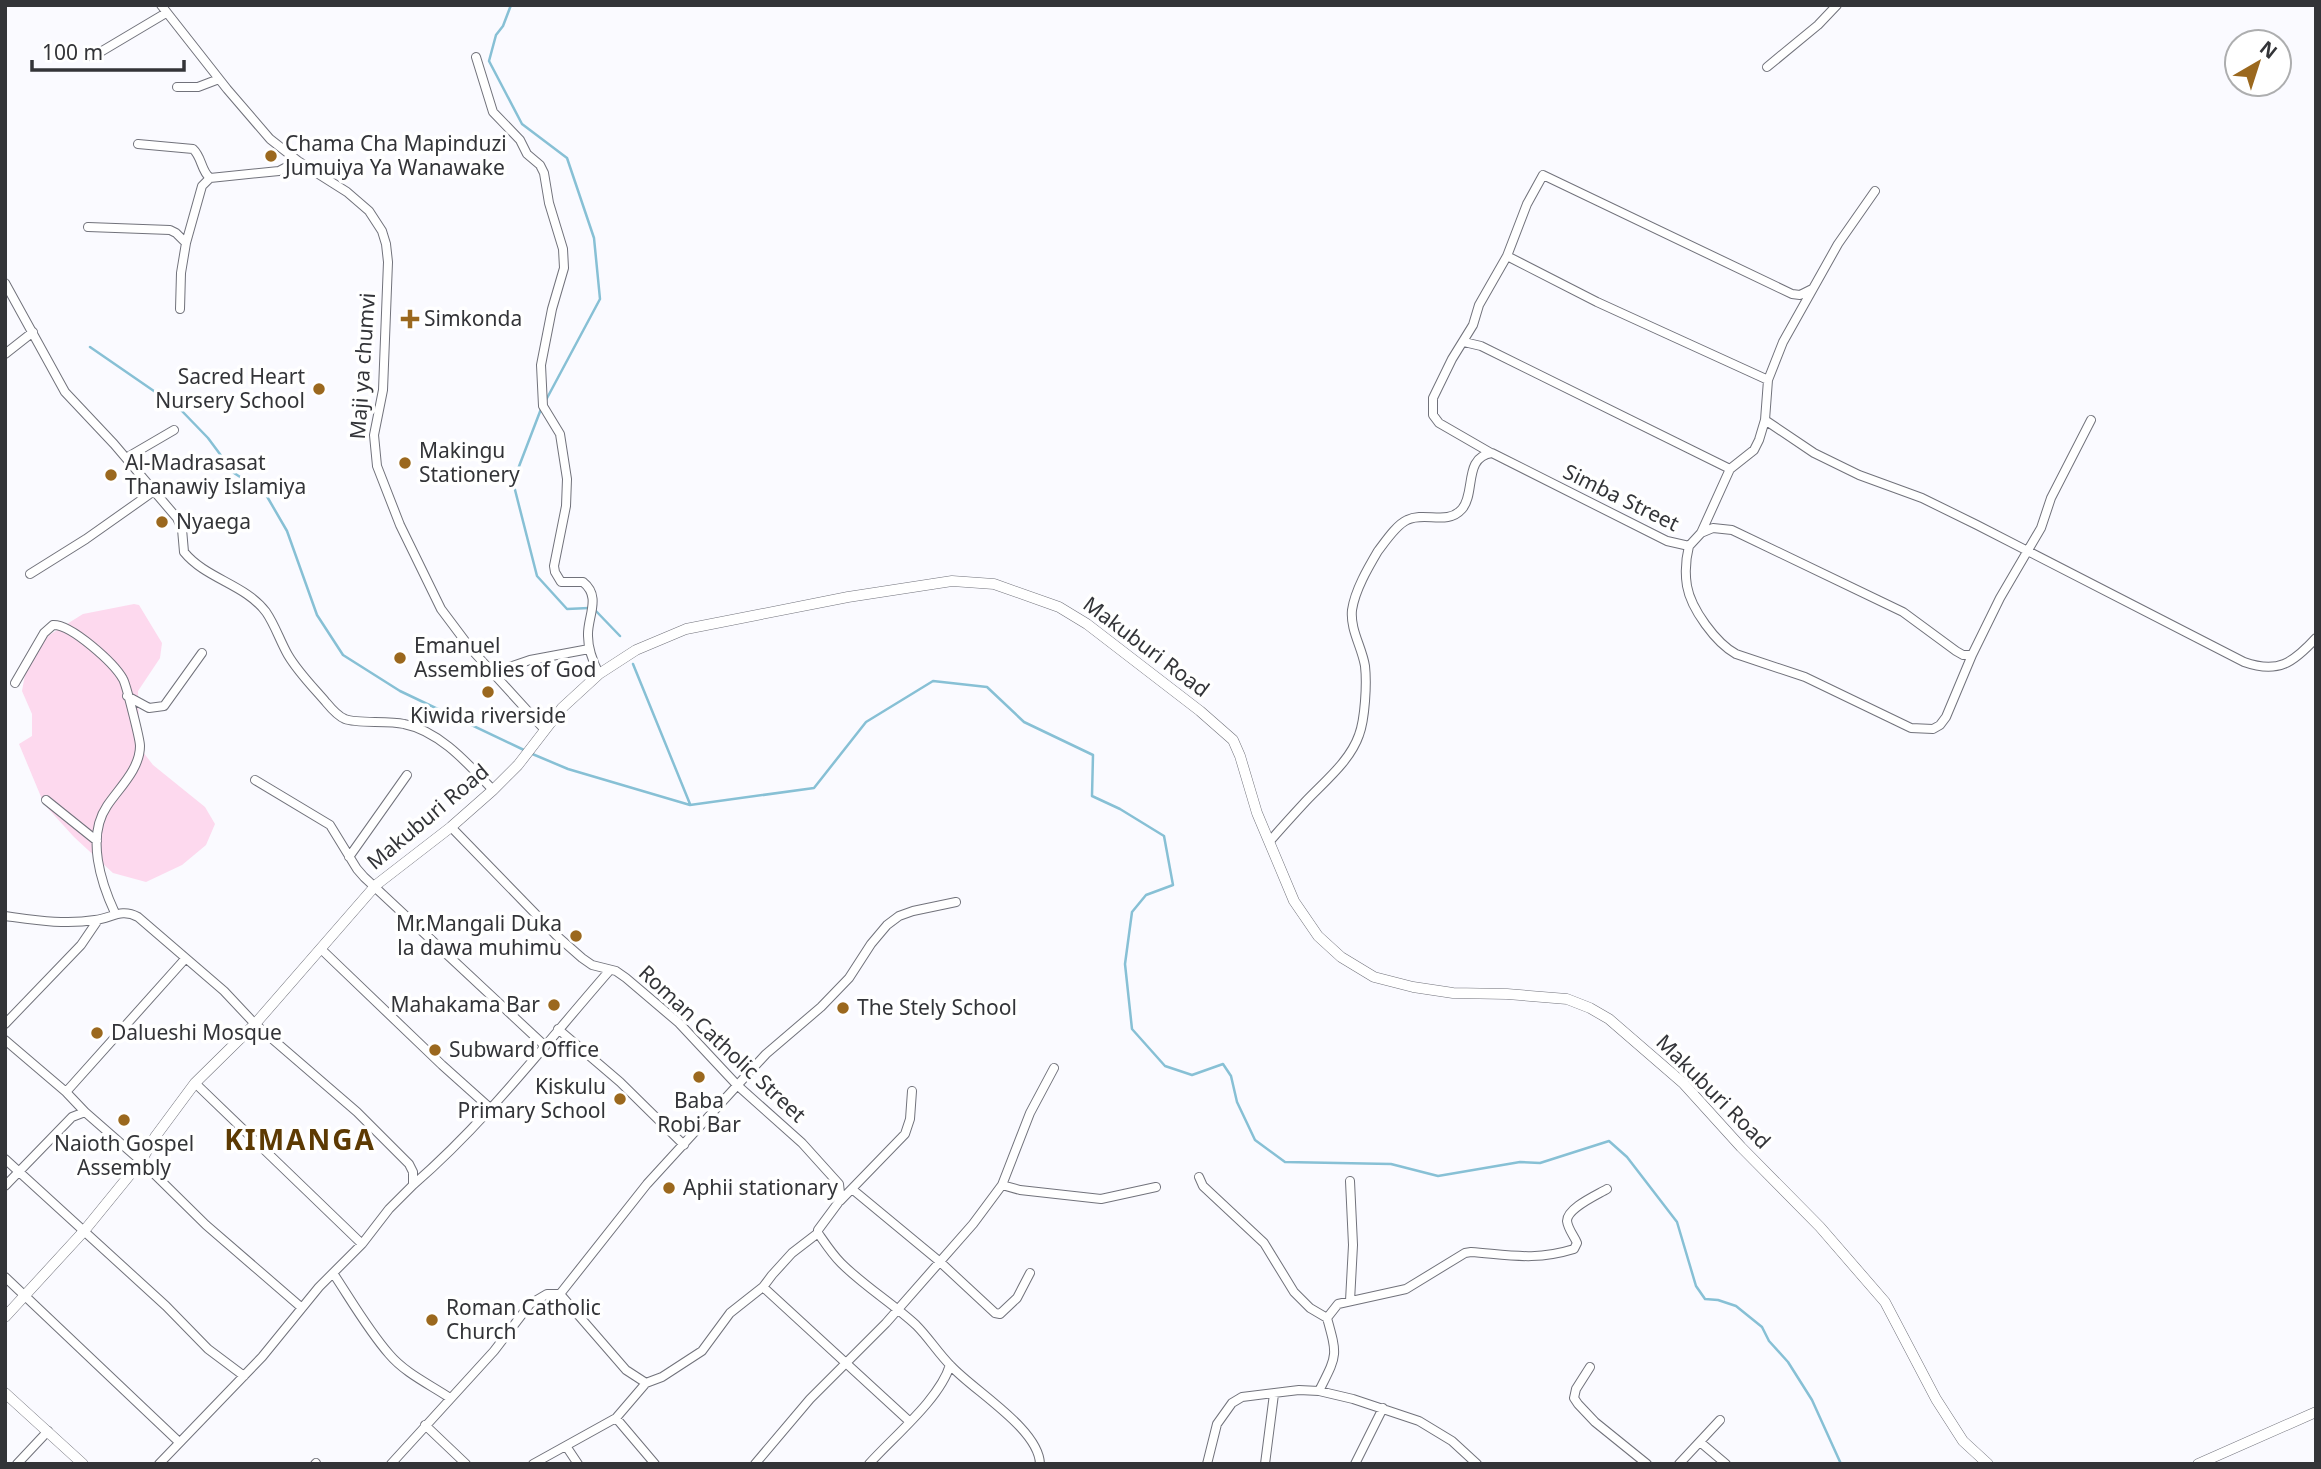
<svg xmlns="http://www.w3.org/2000/svg" width="2321" height="1469" font-family="'Noto Sans',sans-serif">
<rect width="100%" height="100%" fill="#fafaff"/>
<path fill="#fdd9ee" d="M134,604L139,605L162,643L160,658L138,691L139,728L143,752L153,765L205,807L215,824L206,845L182,865L146,882L113,873L74,837L44,804L19,744L32,736V714L22,691L30,647L83,614Z"/>
<g fill="none" stroke-linecap="round" stroke-linejoin="round">
<path stroke="#87c0d5" stroke-width="2.5" d="M511,5L503,26L496,35L489,61L522,124L567,158L594,238L600,299L546,400
M90,347L180,409L208,438L234,473L265,493L287,531L317,615L343,655L400,691L524,750
M541,409L513,482L537,576L567,609L589,608
M595,610L620,636
M633,664L690,804
M530,753L568,769L690,805L814,788L866,722L933,681L987,687L1024,722L1093,755L1092,796L1120,809L1164,836L1173,885L1146,895L1132,912L1125,964L1132,1029L1165,1066L1192,1075L1223,1064L1231,1076L1237,1102L1255,1140L1285,1162L1391,1164L1438,1176L1520,1162L1540,1163L1609,1141L1627,1157L1677,1222L1696,1286L1705,1299L1718,1300L1736,1306L1762,1327L1769,1341L1788,1362L1812,1400L1841,1464"/>
<g stroke="#71727b" stroke-width="10">
<path id="minor" d="M161,5L227,89L270,139L298,161L347,192L369,211L382,231L386,244L388,262L383,390L374,435L377,466L400,525L441,609L471,649L545,730
M92,57L166,13
M476,57L493,112L520,140L527,154L540,165L544,173L549,203L563,249L564,268L552,309L541,365L543,406L560,434L567,479L566,506L554,566L555,572L561,582H583C602,597 587,617 588,636C588,649 593,662 599,674
M1767,67L1818,25L1837,5
M177,87H198L219,79
M138,144L193,149C202,157 201,171 210,178L279,171L298,161
M88,227L170,230L176,233L186,243L181,273L180,309
M186,243L202,186L210,178
M1507,256L1597,302L1768,380
M5,283L65,392L114,444L177,518L182,529L184,552C206,579 245,584 266,612C275,625 280,641 288,655C298,672 312,686 325,701C330,707 337,716 345,719C357,724 388,720 404,724C440,731 469,765 493,790
M1464,342L1481,346L1730,469
M5,354L33,332
M1765,420L1814,453L1859,475L1922,498L1977,525L2244,662C2278,674 2293,663 2316,638
M1491,453L1439,423L1433,415V398L1452,359L1473,325L1479,305L1507,256L1527,204L1543,175L1792,294L1800,295L1812,289
M126,458L174,430
M1701,533L1713,528L1732,530L1903,612L1956,651L1963,655H1972L2000,598L2041,528L2051,498L2091,420
M1689,546C1686,558 1685,574 1687,586C1691,609 1716,643 1736,654L1805,677L1911,728L1933,729L1940,725L1946,717L1972,655
M30,574L86,539L154,491
M492,673L530,660L589,649
M15,683L44,633L53,625C71,624 114,663 123,679C126,684 140,739 140,746C140,769 119,788 107,806C86,837 101,883 115,913
M127,696L149,708L164,706L202,653
M255,780L330,825L357,869L364,877L545,1046
M46,800L97,841
M451,827L557,936L582,958L592,965L616,971L626,978L679,1023L737,1085L802,1143L839,1184L840,1193L838,1203L818,1230V1233C825,1243 832,1254 841,1263C864,1286 892,1303 916,1325C929,1338 938,1353 951,1366C974,1391 1039,1429 1040,1464
M1270,841C1282,827 1294,814 1306,801C1325,781 1350,761 1359,735C1365,719 1367,684 1365,666C1362,647 1350,630 1352,610C1355,590 1368,568 1378,551C1385,542 1396,525 1407,520C1425,511 1447,526 1462,509C1476,493 1463,457 1492,453L1667,541L1689,546L1701,533L1730,469L1754,450L1759,440L1765,420L1768,380L1783,342L1838,244L1875,191
M349,857L407,775
M5,916C35,920 65,925 95,920C112,918 121,908 138,917L224,991L255,1024L357,1112L409,1164L413,1172V1185L389,1209L362,1244L319,1287L262,1357L159,1464
M321,949L442,1065L490,1108
M5,1024L81,945L98,920
M558,1029L620,1082L684,1145
M5,1040L66,1092L85,1112
M195,1083L362,1244
M66,1092L185,959
M5,1159L166,1306L208,1349L244,1376
M1199,1177L1203,1186L1264,1243L1294,1292L1310,1308L1327,1318
M413,1185C487,1121 546,1043 610,970
M1002,1185L1020,1190L1101,1199L1156,1187
M5,1186L72,1117L85,1112L141,1161L206,1225L302,1308
M852,1189L939,1261L995,1313L1000,1314L1017,1298L1030,1273
M840,1201L905,1134L910,1119L912,1091
M333,1273C351,1300 368,1330 389,1354C405,1373 429,1384 450,1398
M5,1277L179,1442
M763,1287L909,1421
M560,1294L647,1184L766,1054L821,1007L849,978L871,944L887,925L899,916L913,911L956,902
M1350,1301L1353,1245L1350,1181
M1590,1367L1576,1389L1574,1398L1578,1404L1595,1422L1647,1464
M1319,1391C1337,1355 1338,1357 1327,1318L1338,1304L1406,1289L1465,1253L1471,1252C1510,1255 1535,1261 1574,1249L1577,1243C1574,1236 1568,1229 1567,1221C1567,1208 1597,1195 1607,1189
M616,1418L655,1464
M425,1425L466,1464
M1700,1442L1726,1464
M566,1446L578,1464
M17,1464L48,1431
M315,1464L316,1463
M391,1464L494,1351L530,1304L547,1294H560L626,1370L646,1383L662,1377L702,1351L730,1313L763,1287L772,1275L792,1253L818,1233
M533,1464L616,1418L646,1383
M755,1464L810,1399L886,1323L973,1224L1002,1185L1030,1113L1054,1068
M869,1464C893,1437 940,1399 950,1365
M1207,1464L1217,1424L1232,1403L1242,1397L1299,1390L1319,1391L1353,1399L1419,1421L1452,1441L1477,1464
M1265,1464L1274,1394
M1355,1464L1383,1408
M1679,1464L1720,1420"/>
</g>
<g stroke="#71727b" stroke-width="11">
<path id="tertiary" d="M5,1317L84,1231L141,1161L155,1137L195,1083L255,1024L376,885L451,827L493,790L518,765L562,708L599,674L636,650L686,629L848,597L952,581L994,584L1059,607L1087,624L1200,711L1233,740L1240,756L1257,813L1294,901L1318,936L1341,957L1374,977L1413,987L1453,993L1507,994L1567,999L1590,1008L1609,1019L1683,1083L1741,1147L1820,1227L1885,1302L1936,1399L1963,1441L1988,1464
M5,1393L83,1464
M2198,1464L2316,1412"/>
</g>
<use href="#minor" stroke="#fff" stroke-width="8"/>
<use href="#tertiary" stroke="#fff" stroke-width="10"/>
</g>
<g fill="#9b681e" stroke="#fff" stroke-width="2.5">
<circle cx="271" cy="156" r="7"/>
<path d="M406.5 308.5h7v7h7v7h-7v7h-7v-7h-7v-7h7z"/>
<circle cx="319" cy="389" r="7"/>
<circle cx="405" cy="463" r="7"/>
<circle cx="111" cy="475" r="7"/>
<circle cx="162" cy="522" r="7"/>
<circle cx="400" cy="658" r="7"/>
<circle cx="488" cy="692" r="7"/>
<circle cx="576" cy="936" r="7"/>
<circle cx="554" cy="1005" r="7"/>
<circle cx="843" cy="1008" r="7"/>
<circle cx="97" cy="1033" r="7"/>
<circle cx="435" cy="1050" r="7"/>
<circle cx="699" cy="1077" r="7"/>
<circle cx="620" cy="1099" r="7"/>
<circle cx="124" cy="1120" r="7"/>
<circle cx="669" cy="1188" r="7"/>
<circle cx="432" cy="1320" r="7"/>
</g>
<g text-anchor="middle" stroke-width="7" stroke-linejoin="round" paint-order="stroke">
<g font-size="21" fill="#333438" stroke="#fff" text-anchor="start">
<text x="285" y="151">Chama Cha Mapinduzi<tspan x="285" dy="24">Jumuiya Ya Wanawake</tspan></text>
<text x="424" y="326">Simkonda</text>
<text x="305" y="384" text-anchor="end">Sacred Heart<tspan x="305" dy="24">Nursery School</tspan></text>
<text x="419" y="458">Makingu<tspan x="419" dy="24">Stationery</tspan></text>
<text x="125" y="470">Al-Madrasasat<tspan x="125" dy="24">Thanawiy Islamiya</tspan></text>
<text x="176" y="529">Nyaega</text>
<text x="414" y="653">Emanuel<tspan x="414" dy="24">Assemblies of God</tspan></text>
<text x="488" y="723" text-anchor="middle">Kiwida riverside</text>
<text x="562" y="931" text-anchor="end">Mr.Mangali Duka<tspan x="562" dy="24">la dawa muhimu</tspan></text>
<text x="540" y="1012" text-anchor="end">Mahakama Bar</text>
<text x="857" y="1015">The Stely School</text>
<text x="111" y="1040">Dalueshi Mosque</text>
<text x="449" y="1057">Subward Office</text>
<text x="606" y="1094" text-anchor="end">Kiskulu<tspan x="606" dy="24">Primary School</tspan></text>
<text x="699" y="1108" text-anchor="middle">Baba<tspan x="699" dy="24">Robi Bar</tspan></text>
<text x="124" y="1151" text-anchor="middle">Naioth Gospel<tspan x="124" dy="24">Assembly</tspan></text>
<text x="683" y="1195">Aphii stationary</text>
<text x="446" y="1315">Roman Catholic<tspan x="446" dy="24">Church</tspan></text>
</g>
<g font-size="21" fill="#333438" stroke="#fff">
<text transform="translate(363 366) rotate(-86)" y="7">Maji ya chumvi</text>
<text transform="translate(1621 498) rotate(26)" y="7">Simba Street</text>
<text transform="translate(1146 647) rotate(37)" y="7">Makuburi Road</text>
<text transform="translate(428 817) rotate(-40)" y="7">Makuburi Road</text>
<text transform="translate(722 1044) rotate(43)" y="7">Roman Catholic Street</text>
<text transform="translate(1713 1092) rotate(45)" y="7">Makuburi Road</text>
</g>
<g font-size="28" font-weight="bold" letter-spacing="2" fill="#5d3a03" stroke="#fff">
<text x="300" y="1150">KIMANGA</text>
</g>
</g>
<rect width="2321" height="1469" fill="none" stroke="#333438" stroke-width="14"/>
<g transform="translate(2258 63) rotate(39)"><circle r="33" fill="#ffffff" stroke="#adaeaf" stroke-width="2"/>
<path d="M0-5L12 26L0 18L-12 26Z" fill="#9b681e"/>
<text y="-10" font-size="19" font-weight="bold" text-anchor="middle" fill="#333438">N</text>
</g>
<path d="M32 60v10h152v-10" fill="none" stroke="#333438" stroke-width="3.5"/>
<text x="42" y="60" font-size="21" fill="#333438" stroke="#ffffff" stroke-width="5" paint-order="stroke">100 m</text>
</svg>
